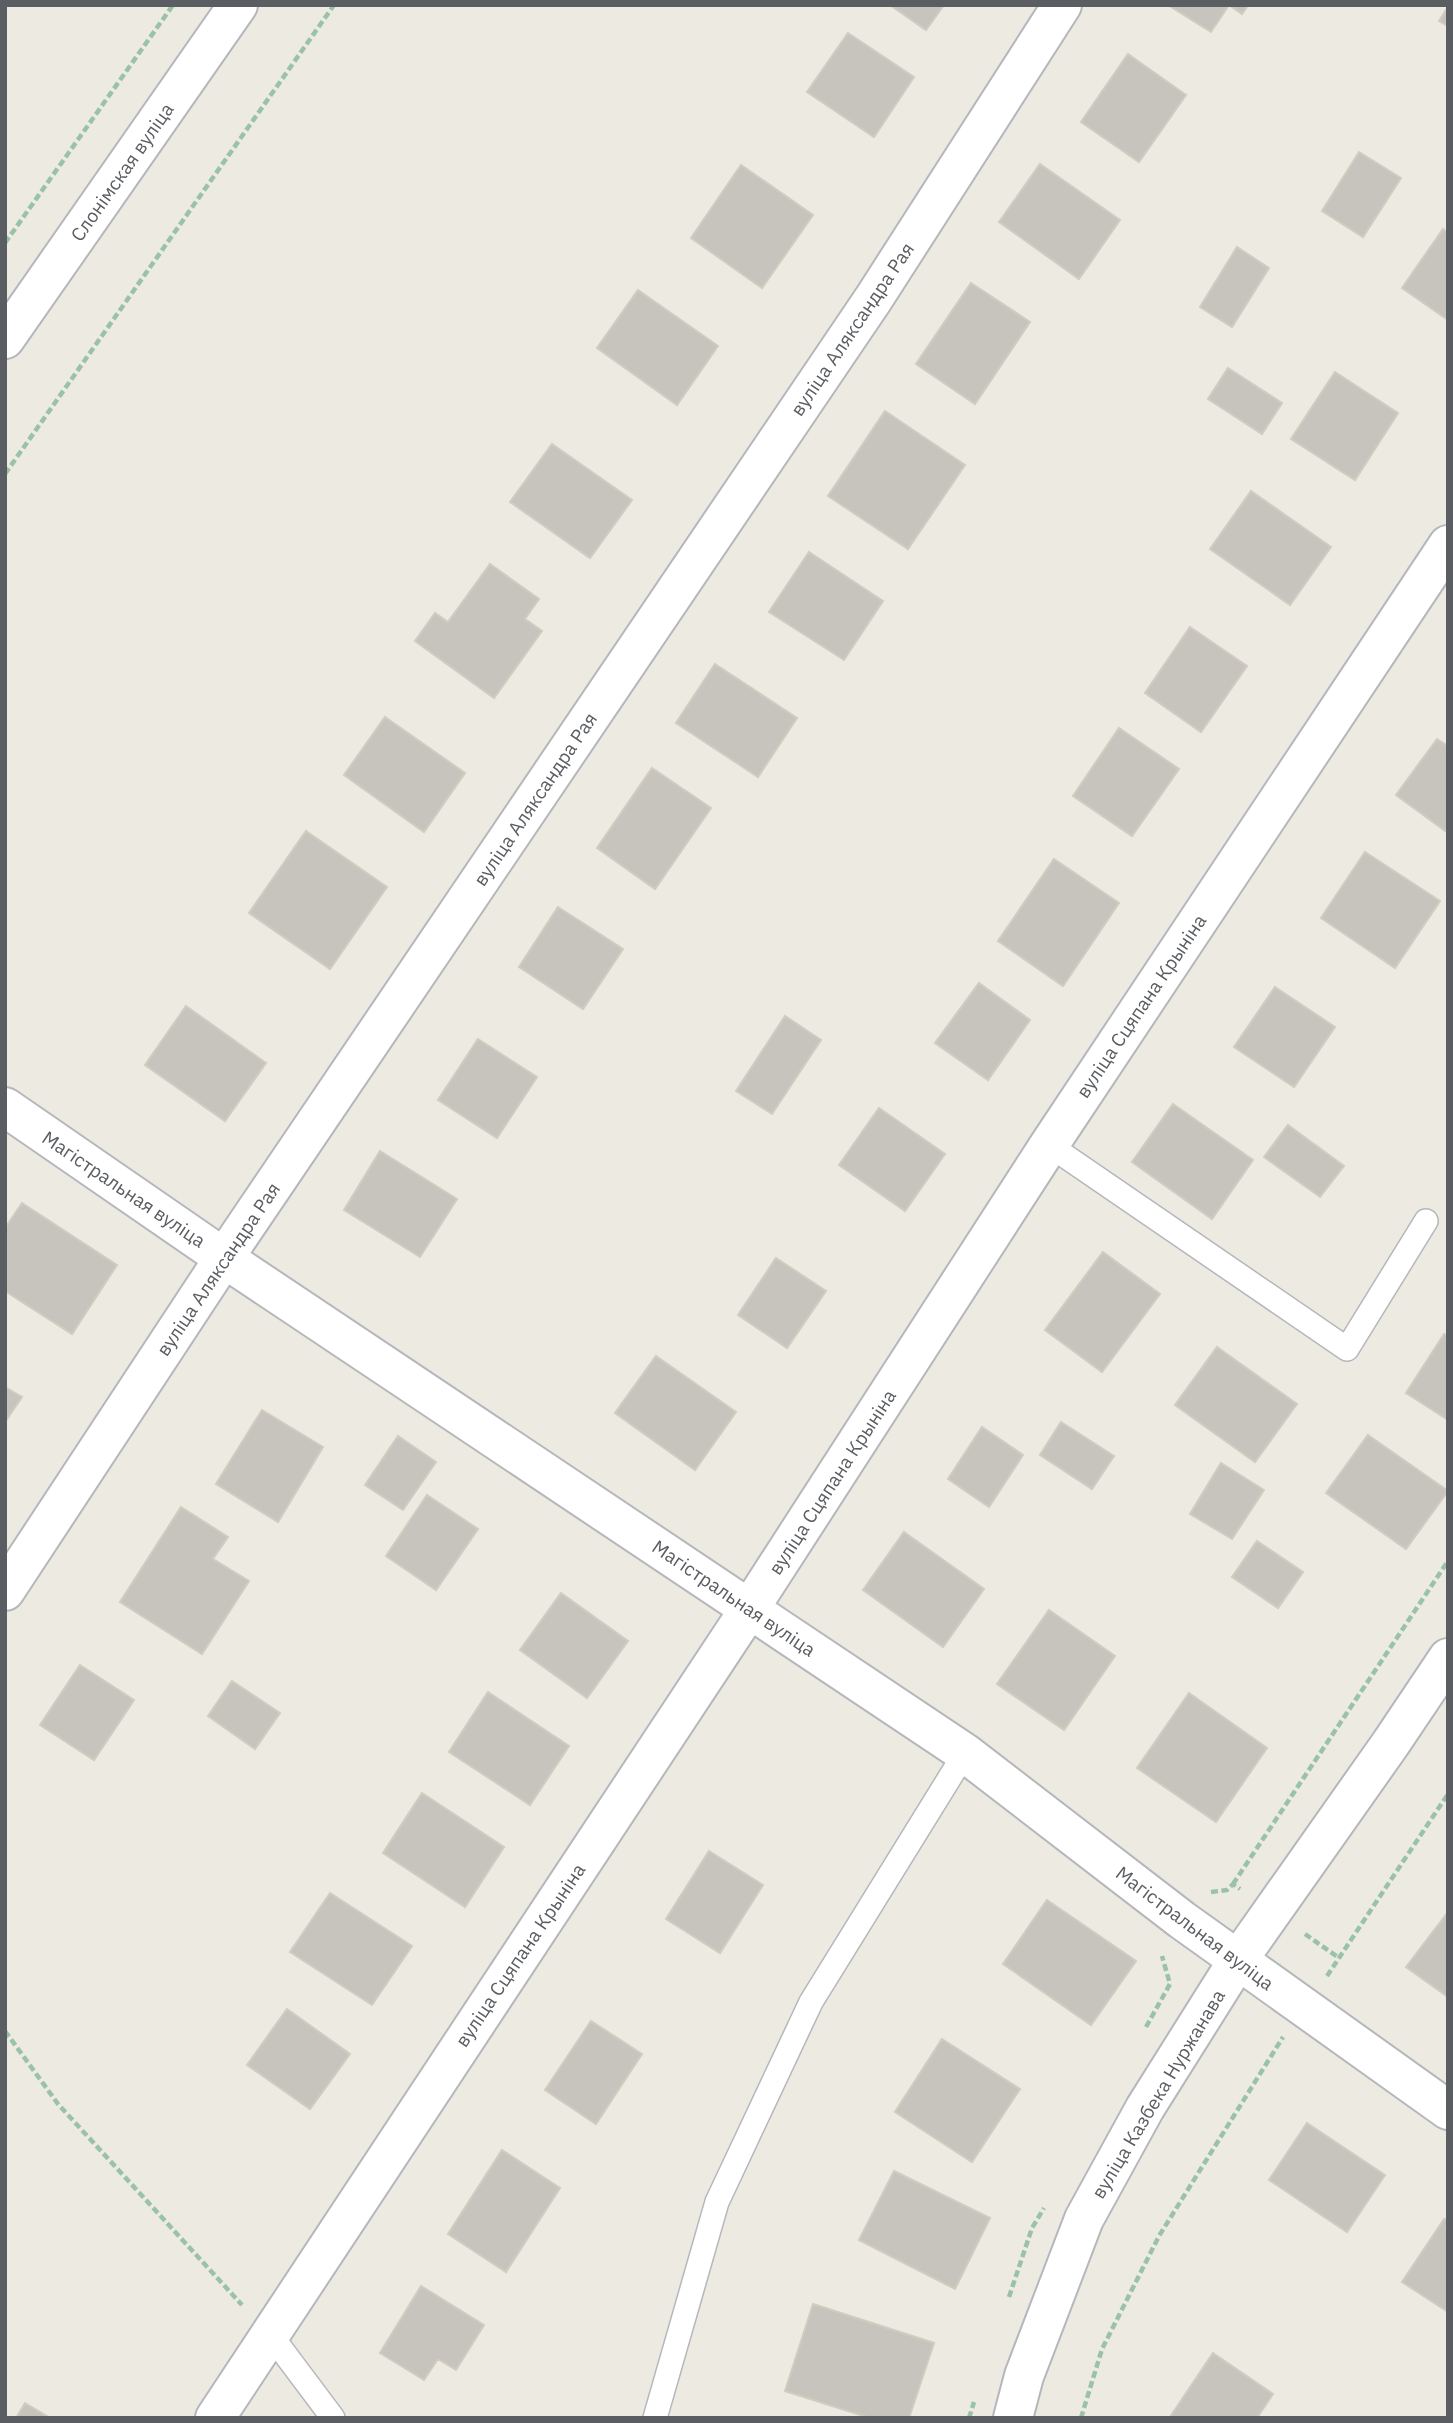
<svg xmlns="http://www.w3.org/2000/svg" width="1453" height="2423" font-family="'IBM Plex Sans',sans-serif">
<rect width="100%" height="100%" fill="#eceae1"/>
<path fill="#c7c4be" stroke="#d0ccc0" stroke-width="2" d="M890,5H944L926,30Z
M1168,5H1248L1242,14L1229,5L1211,32Z
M1448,7V26L1439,21Z
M848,33L914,77L874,137L807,92Z
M1128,54L1186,95L1139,162L1081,122Z
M1359,152L1401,178L1363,237L1322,211Z
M1040,164L1120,220L1079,279L999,222Z
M741,165L813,215L762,288L691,238Z
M1443,229L1448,233V320L1402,288Z
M1237,247L1269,268L1232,327L1200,307Z
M971,283L1030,322L975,404L916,364Z
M638,290L718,346L677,405L597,348Z
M1228,368L1282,403L1262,434L1208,399Z
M1335,372L1398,413L1355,480L1291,439Z
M885,411L965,465L908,549L828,496Z
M552,444L632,500L590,558L510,502Z
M1251,491L1331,547L1290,605L1210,549Z
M809,552L883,601L844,660L769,612Z
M490,564L539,599L525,619L542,631L494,698L415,641L435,613L448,622Z
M1190,627L1247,666L1201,732L1145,693Z
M715,664L797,718L758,777L676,723Z
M385,717L465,773L424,832L344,775Z
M1119,728L1179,769L1132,836L1073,796Z
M1437,739L1448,746V833L1396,795Z
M652,768L711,808L655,889L597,848Z
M306,831L387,887L330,969L249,913Z
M1365,852L1440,901L1395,968L1321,918Z
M1054,859L1119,903L1063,986L998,941Z
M558,907L623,949L583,1009L519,967Z
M979,983L1030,1020L988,1080L935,1043Z
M1275,987L1335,1027L1294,1087L1234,1047Z
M186,1006L266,1063L225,1121L145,1065Z
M785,1016L821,1040L772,1114L736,1091Z
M478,1039L537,1077L497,1138L438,1100Z
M1173,1104L1253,1160L1212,1219L1132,1162Z
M879,1108L945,1154L905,1211L839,1165Z
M1288,1125L1344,1166L1320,1197L1264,1157Z
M380,1151L457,1199L420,1257L344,1210Z
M22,1203L117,1265L72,1334L5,1291V1228Z
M1103,1252L1160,1294L1102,1372L1045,1330Z
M776,1258L826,1291L787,1348L738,1315Z
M1444,1334L1448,1336V1420L1406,1393Z
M1217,1347L1297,1404L1255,1462L1175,1405Z
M656,1356L736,1412L695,1470L615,1413Z
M5,1387L22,1397L5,1422Z
M262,1410L323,1447L278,1522L216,1484Z
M1061,1422L1114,1456L1092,1489L1040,1455Z
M982,1427L1023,1455L989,1507L948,1479Z
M1368,1435L1448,1491L1406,1549L1326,1493Z
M398,1436L436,1462L403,1510L365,1485Z
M1221,1463L1264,1490L1232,1539L1190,1514Z
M427,1495L478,1529L436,1590L386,1556Z
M181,1507L228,1537L213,1559L249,1581L202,1654L120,1602Z
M904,1532L984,1589L943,1647L863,1590Z
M1257,1541L1303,1572L1278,1608L1232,1577Z
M561,1593L628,1641L587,1698L520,1650Z
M1049,1610L1115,1656L1064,1730L997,1684Z
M80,1665L134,1700L94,1760L40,1725Z
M232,1681L280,1713L255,1749L208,1716Z
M488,1692L569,1746L530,1805L449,1752Z
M1189,1693L1267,1748L1216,1822L1137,1768Z
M422,1793L504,1847L465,1907L383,1853Z
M709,1851L763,1885L720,1953L666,1919Z
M330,1893L412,1946L372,2005L290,1952Z
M1047,1900L1136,1961L1091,2025L1003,1964Z
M1448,1912V1997L1406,1967Z
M287,2009L350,2054L310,2109L247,2065Z
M591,2021L642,2054L596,2124L545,2090Z
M942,2039L1020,2089L972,2162L895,2112Z
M1307,2123L1385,2175L1347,2232L1269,2180Z
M502,2150L560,2188L506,2272L448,2234Z
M894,2171L990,2218L955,2289L859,2240Z
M1444,2219L1448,2221V2312L1402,2282Z
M421,2286L484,2325L456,2370L438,2359L424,2380L380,2353Z
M813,2304L934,2343L909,2418H870L785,2391Z
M1213,2353L1273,2394L1257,2418L1170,2417Z
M25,2403L50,2418H16Z"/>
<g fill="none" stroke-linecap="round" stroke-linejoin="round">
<g stroke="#b4b7bb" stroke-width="26">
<path id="service" d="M1049,1145L1347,1349L1426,1221
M270,2334L333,2418
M655,2418L717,2202L811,2002L965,1753"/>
</g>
<g stroke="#b4b7bb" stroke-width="42">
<path id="minor" d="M5,1107L224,1258L965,1753L1182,1920L1448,2110
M5,1591L224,1258L874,298L1062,5
M215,2418L750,1608L1049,1145L1448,545
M1013,2418L1024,2376L1084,2219L1145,2108L1238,1960L1391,1743L1448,1658"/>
</g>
<g stroke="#b4b7bb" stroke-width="42">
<path id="tertiary" d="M5,339L238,5"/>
</g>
<path stroke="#9ac2a8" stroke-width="4.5" stroke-dasharray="7 3.5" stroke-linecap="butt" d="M5,243L173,5
M5,474L334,5
M1233,1884L1448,1561
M1211,1892L1227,1890L1233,1884L1240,1889
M1305,1934L1339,1958
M1327,1976L1448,1794
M1146,2027L1170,1984L1162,1956
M5,2031L58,2104L242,2305
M1009,2297L1032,2228L1044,2208
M969,2418L974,2402
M1081,2418L1102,2349L1159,2236L1283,2037"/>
<use href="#service" stroke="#fff" stroke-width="23"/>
<use href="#minor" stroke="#fff" stroke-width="38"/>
<use href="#tertiary" stroke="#fff" stroke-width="38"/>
</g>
<g text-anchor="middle" stroke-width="7" stroke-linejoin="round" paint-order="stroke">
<g font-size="19" fill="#5a5d61" stroke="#fff">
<text transform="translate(122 172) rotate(-55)" y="7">Слонімская вуліца</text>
<text transform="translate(852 329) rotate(-56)" y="7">вуліца Аляксандра Рая</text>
<text transform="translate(535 799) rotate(-56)" y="7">вуліца Аляксандра Рая</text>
<text transform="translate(1141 1006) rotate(-56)" y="7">вуліца Сцяпана Крыніна</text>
<text transform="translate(124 1189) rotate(34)" y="7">Магістральная вуліца</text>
<text transform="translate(218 1269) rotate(-56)" y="7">вуліца Аляксандра Рая</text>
<text transform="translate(832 1482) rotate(-57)" y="7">вуліца Сцяпана Крыніна</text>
<text transform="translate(734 1598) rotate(34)" y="7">Магістральная вуліца</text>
<text transform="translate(1195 1928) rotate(37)" y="7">Магістральная вуліца</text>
<text transform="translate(520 1955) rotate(-56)" y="7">вуліца Сцяпана Крыніна</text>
<text transform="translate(1158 2094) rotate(-59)" y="7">вуліца Казбека Нуржанава</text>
</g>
</g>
<rect width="1453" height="2423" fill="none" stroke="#5a5d61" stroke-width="14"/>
</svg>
